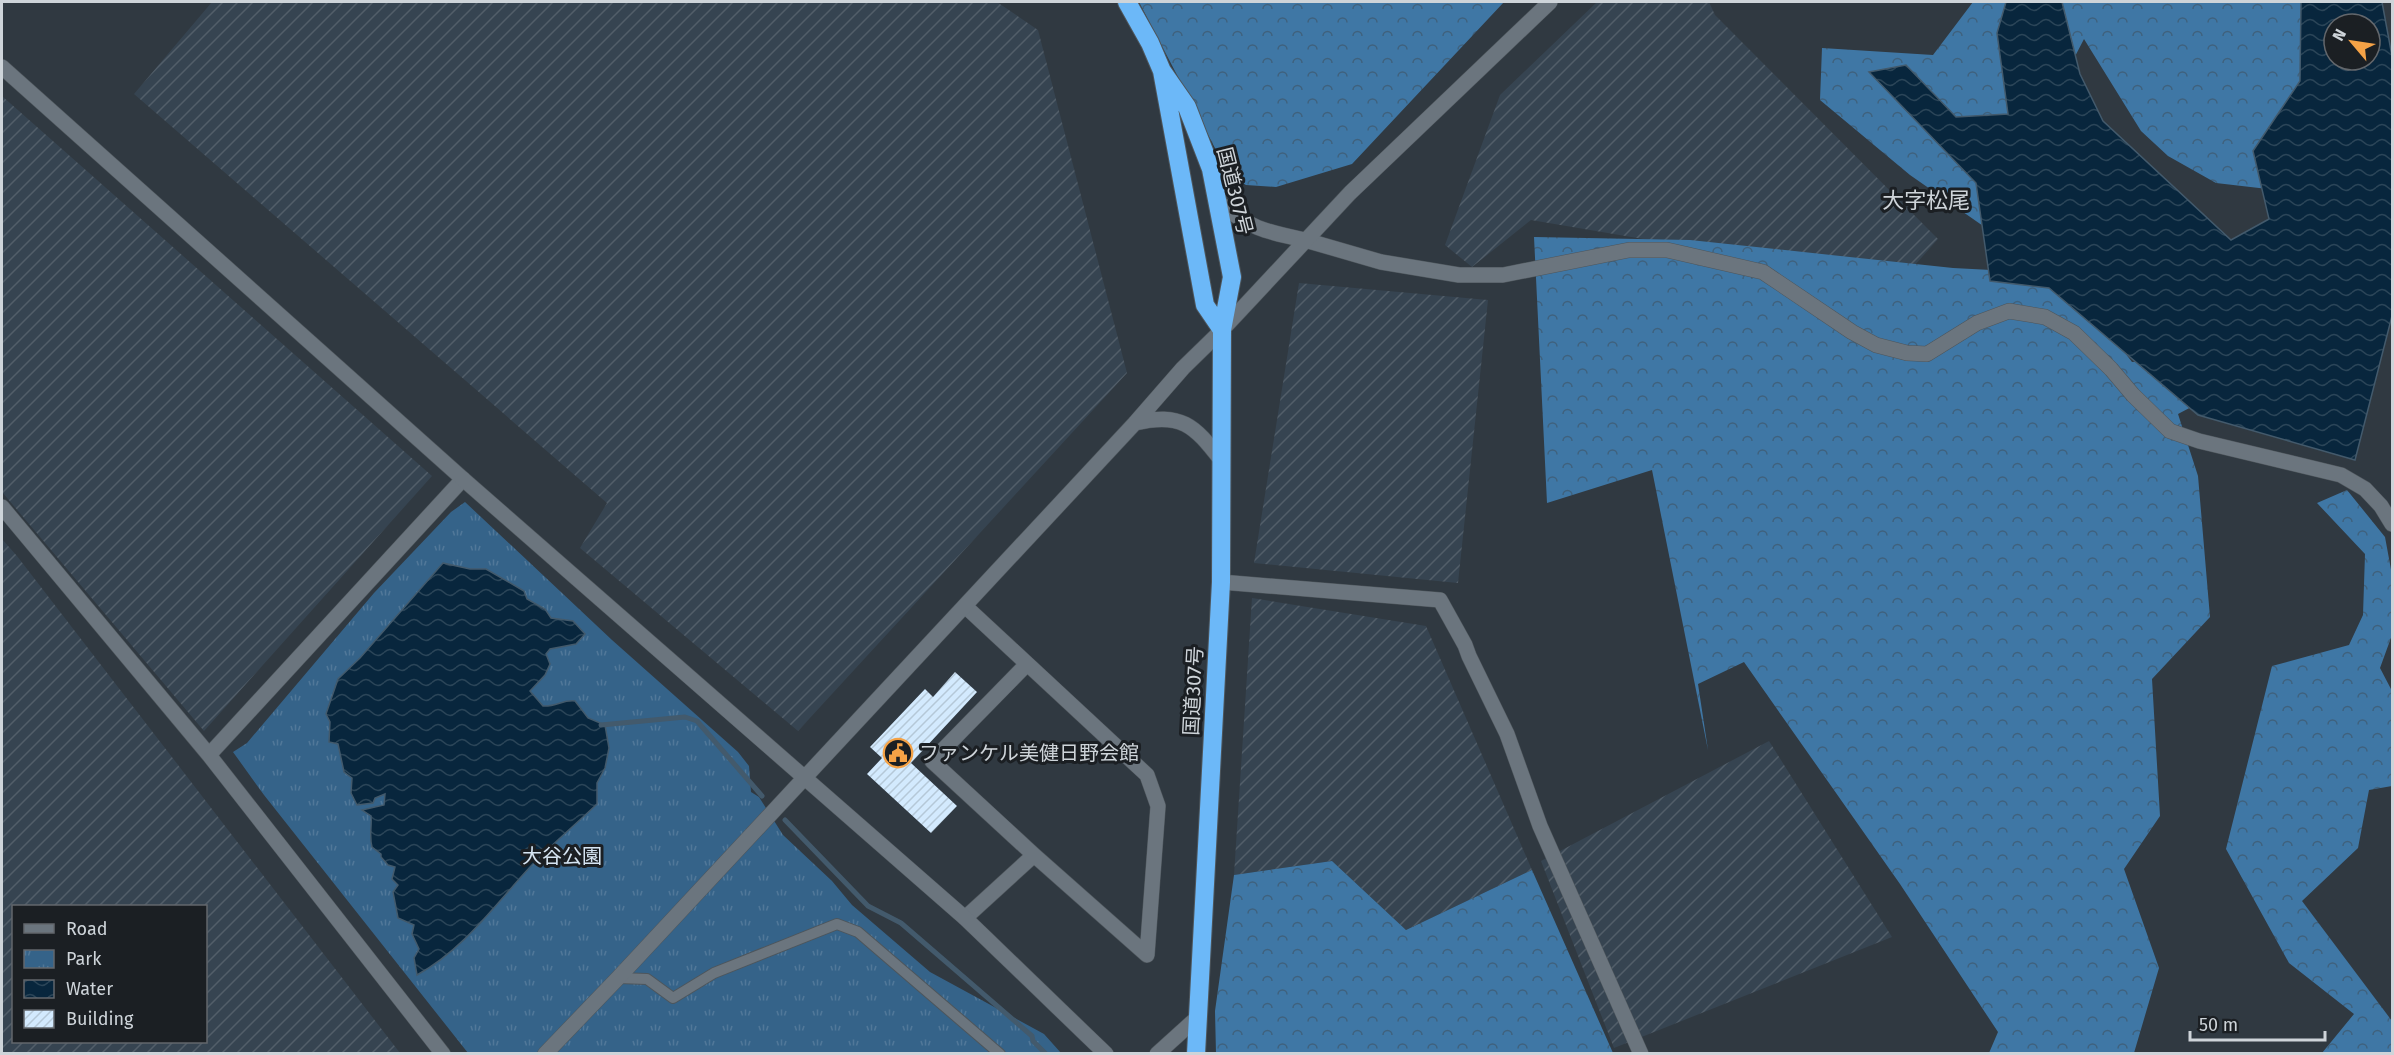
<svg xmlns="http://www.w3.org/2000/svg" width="2394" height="1055" font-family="'Fira Sans','Noto Sans JP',sans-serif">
<defs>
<pattern id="industrial-furrows" width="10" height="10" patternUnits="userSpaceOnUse" patternTransform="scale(1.5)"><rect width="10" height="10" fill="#364451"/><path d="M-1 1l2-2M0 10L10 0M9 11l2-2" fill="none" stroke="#525e69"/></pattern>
<pattern id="forest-crowns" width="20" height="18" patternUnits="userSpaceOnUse" patternTransform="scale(1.5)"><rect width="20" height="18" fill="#3f77a5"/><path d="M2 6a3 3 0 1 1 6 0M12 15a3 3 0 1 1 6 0" fill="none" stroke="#3f617d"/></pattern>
<pattern id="park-tufts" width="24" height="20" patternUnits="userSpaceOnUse" patternTransform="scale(1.5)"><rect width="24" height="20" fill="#356389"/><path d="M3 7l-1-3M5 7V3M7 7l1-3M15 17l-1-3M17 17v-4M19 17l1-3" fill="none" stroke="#517899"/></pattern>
<pattern id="water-waves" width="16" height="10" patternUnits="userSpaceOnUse" patternTransform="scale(1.5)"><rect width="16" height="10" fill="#08263d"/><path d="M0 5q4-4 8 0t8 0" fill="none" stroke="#2b4558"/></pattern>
<pattern id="building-hatch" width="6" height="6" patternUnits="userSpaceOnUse" patternTransform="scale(1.5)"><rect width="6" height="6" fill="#d3eafe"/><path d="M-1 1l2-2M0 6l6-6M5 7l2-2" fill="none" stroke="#b5c8d8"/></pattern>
</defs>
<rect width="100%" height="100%" fill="#303941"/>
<path fill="url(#industrial-furrows)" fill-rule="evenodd" d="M212,2H997L1038,30L1127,373L798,731L580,548L607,503L134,94Z
M1597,2H1709L1715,15L1938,239L1843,346L1761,259L1531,220L1472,267L1445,245L1500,95Z
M2,96L432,476L204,731L2,492Z
M1299,283L1488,300L1458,583L1254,563Z
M2,539L17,556L400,1053H2ZM206,906V1042H14V906Z
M1252,598L1426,626L1532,870L1406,930L1332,861L1234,875Z
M1769,741L1892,937L1614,1048L1541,861Z"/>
<path fill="url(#forest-crowns)" d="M1139,2H1504L1352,164L1276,187L1246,185L1229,175Z
M1973,2H2324L2285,191L2216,183L2168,156L2141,131L2084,39L1986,228L1910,175L1820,100L1822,48L1933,55Z
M1534,237L1690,240L1953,268L2065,274L2132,362L2203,356L2231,386L2178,414L2198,476L2210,617L2152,679L2160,816L2124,869L2159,968L2134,1053H1989L1998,1032L1900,884L1744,662L1698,684L1708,750L1652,470L1547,503Z
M2347,490L2385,537L2392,575V635L2380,668L2392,691V786L2369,790L2358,848L2302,901L2392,1021V1053H2322L2354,1014L2289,963L2226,849L2272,666L2349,645L2363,615L2365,554L2317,503Z
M1332,861L1406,930L1532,870L1613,1053H1216L1215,1011L1234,875Z"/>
<path fill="url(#park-tufts)" d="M465,502L612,640L738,752L749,766L751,792L759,797L783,835L832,881L852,905L930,972L1044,1034L1061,1053H468L264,795L233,752L247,743L374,593L451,512Z"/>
<path fill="url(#water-waves)" stroke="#435a6c" stroke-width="1.5" fill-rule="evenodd" d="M2006,2H2062L2080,74L2103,121L2231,240L2269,219L2253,151L2300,81L2301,2H2382L2392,56V316L2355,460L2198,415L2049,288L1990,281L1976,183L1869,72L1906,65L1956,117L2008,114L1997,33ZM2334,24H2370V60H2334Z
M443,563L470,569H486L524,591L527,599L545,609L551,618L573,621L585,634L576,644L550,649L546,654L550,664L545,675L530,691L543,706C556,707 564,699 575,701L588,718L605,725L609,748L605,768L597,783V804C575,825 551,845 530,867C494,906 464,949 417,975L414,958L419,949L412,934L414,925L398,918L393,892L398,885L392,879L395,867L388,865L381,857V854L372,847C369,836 372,826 371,816L362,810L384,805L385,794L375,798L373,803L357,805L351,793L352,778L344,772L338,744L329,742L330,722L326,714L338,679L360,658Z"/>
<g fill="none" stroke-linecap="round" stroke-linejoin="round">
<path stroke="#435a6c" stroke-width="5" d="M601,725L685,717L697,721L762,796
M785,820L868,906L901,923L1032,1036L1033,1041L1046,1054"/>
</g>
<path fill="url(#building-hatch)" d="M955,672L977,692L911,763L957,806L931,833L867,774L882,758L870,747L925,689L933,697Z"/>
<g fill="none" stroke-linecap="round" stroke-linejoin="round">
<g stroke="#4e565c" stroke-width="12">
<path id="lane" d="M618,978L647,979L673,998L714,973L837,924L858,932L1000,1054"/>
</g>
<g stroke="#4e565c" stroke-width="16">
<path id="street" d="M1305,240L1381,262L1459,275H1503L1629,250H1667L1763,272L1852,332L1876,345L1907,353L1927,354L1977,323L2009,311L2045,317L2074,333L2111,369L2133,395L2170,431L2199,441L2341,475L2365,489L2381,506L2392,524
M2,507L209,755L443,1054
M1221,582L1440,600L1465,645L1469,656L1507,734L1540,826L1641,1054
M965,606L1147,775L1158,806L1147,955L1034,855L932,761L1027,664
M209,755L463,479
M965,918L1034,855"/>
</g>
<g stroke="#4e565c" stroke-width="16">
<path id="secondary" d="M2,67L463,479L965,918L1106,1054
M1217,201C1248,228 1266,232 1305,240
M1135,423C1181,412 1194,425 1221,460
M545,1054L618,978L1135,423L1183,368L1222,330L1350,193L1550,2
M1157,1054L1199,1016"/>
</g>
<g stroke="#4e565c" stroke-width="20">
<path id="highway" d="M1127,2L1150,43L1162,71L1205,305L1222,330
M1162,71L1187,107L1211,169L1232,277L1222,330L1221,582L1196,1054"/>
</g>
<use href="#lane" stroke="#6b757e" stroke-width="10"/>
<use href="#street" stroke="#6b757e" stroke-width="15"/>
<use href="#secondary" stroke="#6b757e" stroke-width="15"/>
<use href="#highway" stroke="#6cb8f8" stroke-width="18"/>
</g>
<defs>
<g id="civic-ring" transform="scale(1.5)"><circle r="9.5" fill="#1b1f23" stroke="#f5a246" stroke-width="1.5"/><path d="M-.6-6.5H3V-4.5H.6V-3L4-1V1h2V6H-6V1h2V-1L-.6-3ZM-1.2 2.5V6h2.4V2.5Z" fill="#f5a246"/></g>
</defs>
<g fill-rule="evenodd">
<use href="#civic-ring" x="898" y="753"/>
</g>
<g text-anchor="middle" stroke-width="6" stroke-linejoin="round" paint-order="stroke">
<g font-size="20" fill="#ced4d9" stroke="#1b1f23">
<text transform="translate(1235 191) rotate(76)" y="7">国道307号</text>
<text transform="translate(1193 691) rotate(-87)" y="7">国道307号</text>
</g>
<g font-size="20" fill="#ced4d9" stroke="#1b1f23" text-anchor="start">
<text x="919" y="760">ファンケル美健日野会館</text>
</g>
<g font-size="20" fill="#d6e5f3" stroke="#1b1f23">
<text x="562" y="863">大谷公園</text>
</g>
<g font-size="22" fill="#ced4d9" stroke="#1b1f23">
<text x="1926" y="208">大字松尾</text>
</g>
</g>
<rect width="2394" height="1055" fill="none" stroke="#ced4d9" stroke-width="6"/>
<rect x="12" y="905" width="195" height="138" fill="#1b1f23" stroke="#63676c" stroke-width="1.5"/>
<rect x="24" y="924" width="30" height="9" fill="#6b757e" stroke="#63676c" stroke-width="1.5"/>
<text x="66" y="935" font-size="18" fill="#ced4d9">Road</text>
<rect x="24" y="950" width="30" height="18" fill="url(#park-tufts)" stroke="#63676c" stroke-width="1.5"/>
<text x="66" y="965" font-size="18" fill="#ced4d9">Park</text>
<rect x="24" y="980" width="30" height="18" fill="url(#water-waves)" stroke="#63676c" stroke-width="1.5"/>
<text x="66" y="995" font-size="18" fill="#ced4d9">Water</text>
<rect x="24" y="1010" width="30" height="18" fill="url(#building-hatch)" stroke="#63676c" stroke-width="1.5"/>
<text x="66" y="1025" font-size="18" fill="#ced4d9">Building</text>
<g transform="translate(2352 42) rotate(299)"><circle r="28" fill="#1b1f23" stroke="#63676c" stroke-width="1.5"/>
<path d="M0-4.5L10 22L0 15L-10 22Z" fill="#f5a246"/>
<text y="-9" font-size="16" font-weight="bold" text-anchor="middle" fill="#ced4d9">N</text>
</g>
<path d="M2190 1031v9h135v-9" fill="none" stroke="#ced4d9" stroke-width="3"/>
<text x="2199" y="1031" font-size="18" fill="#ced4d9" stroke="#1b1f23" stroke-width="4.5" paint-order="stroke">50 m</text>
</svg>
